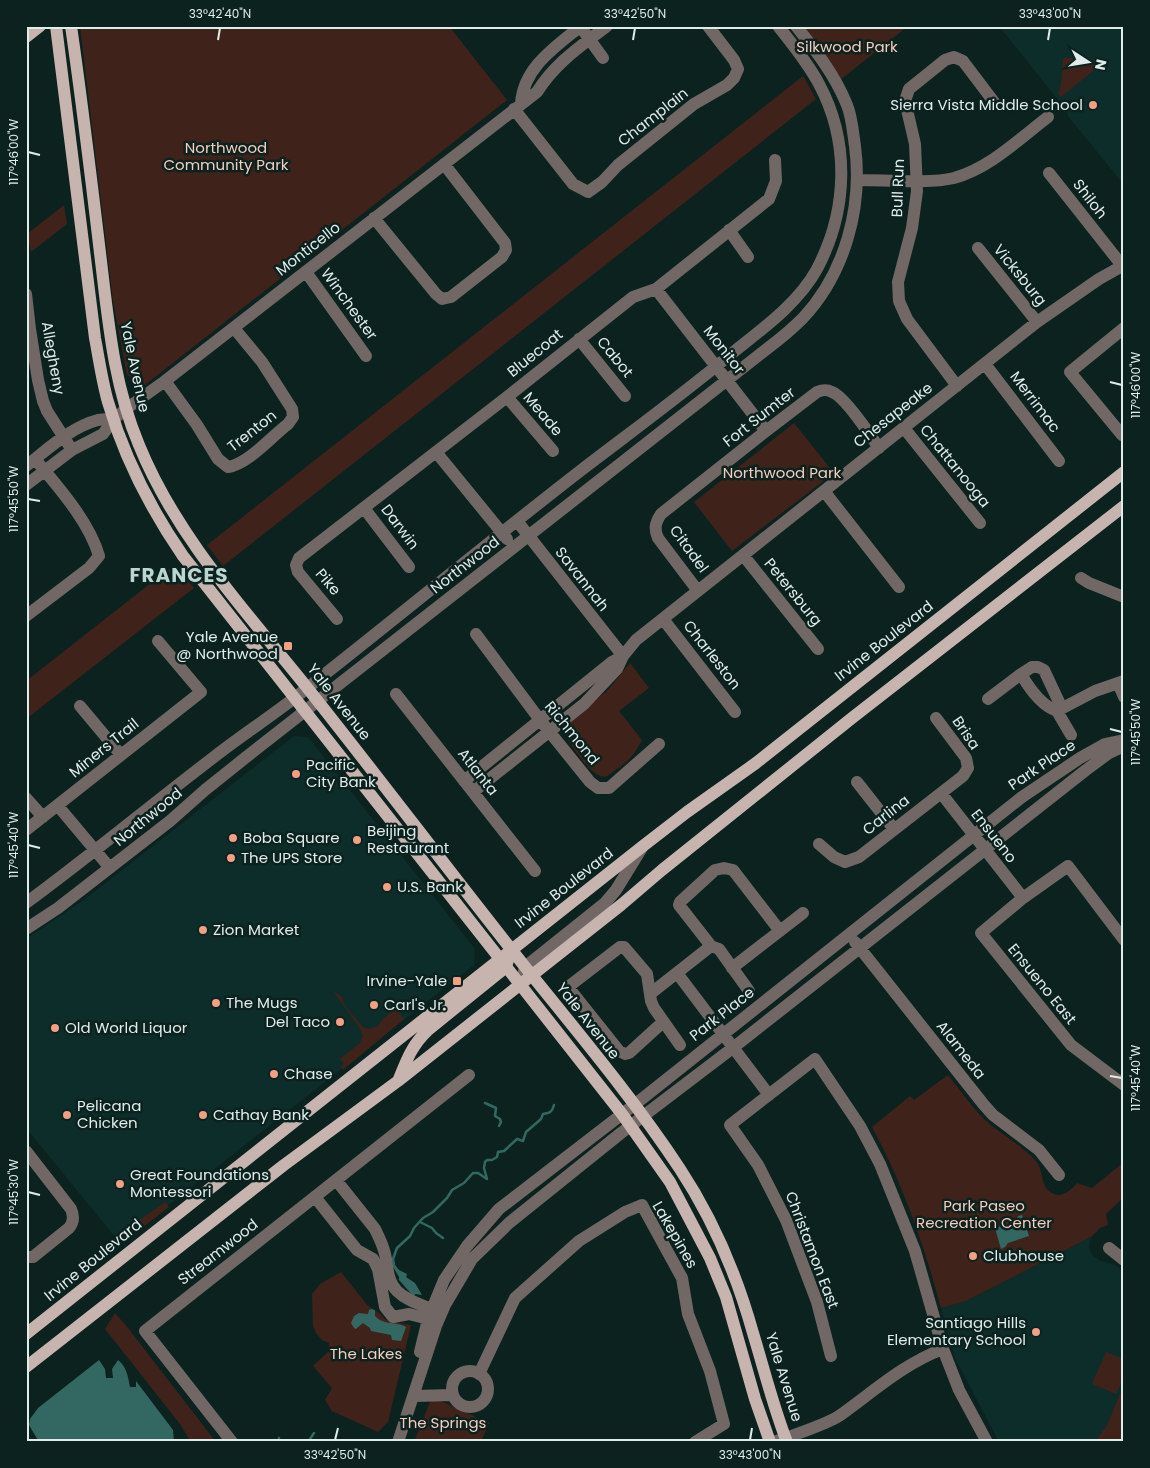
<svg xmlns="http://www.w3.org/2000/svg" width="1150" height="1468" font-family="Poppins,sans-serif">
<rect width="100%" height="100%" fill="#0c221f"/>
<path fill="#0d2d2a" d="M999,26H1124V185L1068,116L1066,110Z
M294,736L308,737L475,949L474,965L120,1243L26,1128V939L85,899Z
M1091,1237L1089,1247L1092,1255L1101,1261L1115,1265L1124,1272V1442H999L955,1358L941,1308L966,1301Z"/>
<path fill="#3f231a" d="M80,26H449L507,100L145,385L127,375L113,301Z
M804,26H908L840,80Z
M1063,58L1091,59L1098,67L1061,97L1058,94L1061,85Z
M803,76L816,99L223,566L207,545Z
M64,205L67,224L31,252L27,234Z
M794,423L834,473L732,551L694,502Z
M174,565L194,588L26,719V681Z
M630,663L649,688L619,711L642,740C637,751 630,760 620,767C616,769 611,774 607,776C595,782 574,749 568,740L571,720L608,690Z
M333,991L342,997L345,1006L363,1027L368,1029L378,1026L382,1020L395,1008L404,1019L343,1070L341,1067L344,1064L340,1059L360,1043L363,1035L357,1024Z
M948,1075C960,1090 971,1106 984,1119C1000,1134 1020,1144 1035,1160C1045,1171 1039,1186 1052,1193C1062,1199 1071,1190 1077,1183L1092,1188L1124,1162V1197L1106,1214L1108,1225L1100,1228L1091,1237L966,1301L941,1308C924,1245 903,1184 872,1127L910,1096L914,1100Z
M165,1202L169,1207L125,1241L121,1233Z
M341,1272L368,1306L379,1313L386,1320L411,1325L388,1422L378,1432L332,1411L325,1400L332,1388L313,1366L328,1352L329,1343L322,1340L316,1333L313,1326L312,1294L320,1284Z
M115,1313L128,1328L216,1442H191L180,1424L105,1329Z
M1106,1352L1124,1359V1377L1116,1394L1092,1384Z
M1124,1385V1442H1095L1107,1425Z
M432,1397L489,1423L481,1442H414Z"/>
<path fill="#336862" d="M1022,1215L1029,1236L1008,1243L1005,1247L1001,1249L995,1228L1016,1221L1018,1216Z
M392,1265H395L399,1270L407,1274L406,1277L415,1283L422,1295L416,1294L413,1296L399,1280V1277Z
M371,1309L375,1310V1316C384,1326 396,1321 406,1327L401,1341L392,1340L391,1335L371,1331L370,1328L363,1323L356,1329L354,1328L351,1323L354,1316L359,1313L368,1314L369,1310Z
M99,1360L105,1369L106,1378H113L112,1369L118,1360C127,1367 128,1377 130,1387H136V1381L173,1430L174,1442H39L29,1425L30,1419L38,1408Z"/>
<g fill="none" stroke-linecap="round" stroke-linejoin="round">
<path stroke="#336862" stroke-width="2.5" d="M485,1103L496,1108L495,1116L500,1119L501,1122L499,1126
M420,1222L432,1228L436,1233L443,1238
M394,1265L393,1259L397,1248L410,1236L414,1228L423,1218L433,1212L447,1198L452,1190L464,1183L473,1173H478L487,1179L484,1168L485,1162L487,1160H492L497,1157L498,1152L504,1151L517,1139L523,1141L526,1132L541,1119L543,1114C550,1113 552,1112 554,1105
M278,1442L279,1438
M308,1442L314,1433"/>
<path stroke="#716865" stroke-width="12" d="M585,33L603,58
M521,104C523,68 555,47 581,26
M514,109L573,184L588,192L602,182L618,165L694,104L727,85L734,78L738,69L734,60L708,26
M1049,173L1124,268
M858,180C885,180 929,184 954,178C990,168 1019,139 1048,117
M374,218L436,294L442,299L451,297L502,257L506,250L505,243L444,164
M729,230L748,257
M978,248L1037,322
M306,272L366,356
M656,289L766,431
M26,294L30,329L38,380L43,401L47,411L72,450
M1124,328L1070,372L1122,435L1124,434
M579,339L625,396
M985,364L1059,461
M165,381L197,425L218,459L228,467C248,464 271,437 288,424L293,417L292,409L262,362L234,328
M957,386L907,319L899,301L898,282L912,228L917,191L915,144L905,101L909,89L945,60L954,57L963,61L994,102
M507,397L553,451
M904,428L980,523
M436,452L507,539
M26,466C48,449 71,427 98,420C103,419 109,419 114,419
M26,485L72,450L103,434L114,419L126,409L165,381L537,92C556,62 580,47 607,26
M824,491L899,587
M364,508L409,567
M517,521L623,656
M743,555L818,649
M1081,578L1089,583L1124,597
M698,591L658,538C654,529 655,523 661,514L766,431L817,392C822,390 826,389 832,392C844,396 871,436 879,448
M26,616L89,568L99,556C89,521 58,487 35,459
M337,619L298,572L296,565L299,558L507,397L633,297L656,289L769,199L776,181L775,160
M663,619L735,712
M476,634L540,720L590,782L598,788H609L659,744
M1021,674L1032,667H1038L1044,670L1059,702L1057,711L1071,735
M1118,683L1124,697
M396,694L535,871
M988,699L1021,674C1029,688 1042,706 1057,711L1095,691L1124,681
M80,706L121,755
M464,781L612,662L623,656
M857,782L894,829
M473,792L584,704L617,669L623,656L636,640L1037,322L1099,279L1124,265
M941,793L1023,898
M26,798L43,817
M58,806L110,868
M26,830L201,692L158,641
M819,844L834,857L845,862L859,857L963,776L968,768L966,758L936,718
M26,903C90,856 151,805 214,757C241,736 270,717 297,696C393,621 487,543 584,468C635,429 687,391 736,350C765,327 799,302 817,269C848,210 850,142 819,84C808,63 793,45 778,26
M26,929L58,908L170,821L205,790L245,758L768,348C780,339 792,329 803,318C845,273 863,207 855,146C853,133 852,117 847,105C835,75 816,51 796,26
M1124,940L1068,866L1023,898L981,933L1071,1045L1124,1085
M855,942L984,1105L993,1115L1039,1150L1059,1175
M732,968L803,913
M677,973L769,1095
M523,976L525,967L605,903L616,890L643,846
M749,991L719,949L711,946L679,905L680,902L715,870L724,868L733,870L780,931
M650,994L711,946
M663,1022L629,1053L625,1054L619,1051L568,987L620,947H624L647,974L651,1001L654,1008L680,1045
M26,1151L71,1209C74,1216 74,1222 69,1228L33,1257H26
M336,1180L375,1229C379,1237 383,1245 385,1254C388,1267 387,1281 397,1291C406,1300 419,1304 431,1309
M315,1197L357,1250L373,1259L378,1269L385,1307L393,1317L409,1314L428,1319
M1109,1248L1124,1260
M420,1352L428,1319L444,1280L467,1246L499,1209L643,1098L1022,797L1080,758L1105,744L1124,740
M831,1356L817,1302L786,1220L758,1165L730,1125L815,1059L860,1126L880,1164L915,1251L943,1349L959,1390L987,1442
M452 1389a18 18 0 1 1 36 0a18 18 0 1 1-36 0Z
M479,1374L515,1298L579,1241L625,1212L642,1205L682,1278L688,1314L710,1371L724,1424L695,1442
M414,1396L453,1395
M232,1442L145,1331L469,1075
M398,1442L436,1326L445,1305L472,1259L509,1223L621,1133L734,1047L1086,770L1109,753L1124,746
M774,1442C791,1436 825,1425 839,1416C873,1392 903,1364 943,1349"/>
<path stroke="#c7b4ae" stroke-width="12" d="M56,26L95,338C99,359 102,381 108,402C124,457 150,508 183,556L622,1114L670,1182L710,1258L726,1297L755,1399L770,1442
M71,26C82,102 91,177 100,253C108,318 113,384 139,445C176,536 244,609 305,685C380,779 452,875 526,968C579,1034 634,1099 680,1169C713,1219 737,1276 753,1333C764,1369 773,1406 787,1442
M26,37L40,26
M399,1079C407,1059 412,1045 428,1030L506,967L508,960
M26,1334L643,846L687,812L756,763L1124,472
M26,1367L284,1165L398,1081L621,905L662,870L852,718L1124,506"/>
</g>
<path fill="none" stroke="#dfecea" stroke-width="2" d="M218,40L220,28M633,40L635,28M1048,40L1050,28M28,152L40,155M1110,382L1122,385M28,499L40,501M1110,729L1122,732M28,845L40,848M1110,1076L1122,1078M28,1192L40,1195M335,1440L338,1428M750,1440L752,1428"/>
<g fill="#f39f84" stroke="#0c221f" stroke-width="2">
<circle cx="1093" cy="105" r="5"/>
<rect x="283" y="641" width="10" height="10" rx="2.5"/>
<circle cx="296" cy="774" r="5"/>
<circle cx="233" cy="838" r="5"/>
<circle cx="357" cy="840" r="5"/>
<circle cx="231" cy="858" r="5"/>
<circle cx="387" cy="887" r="5"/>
<circle cx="203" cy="930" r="5"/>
<rect x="452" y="976" width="10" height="10" rx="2.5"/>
<circle cx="216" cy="1003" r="5"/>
<circle cx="374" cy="1005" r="5"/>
<circle cx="340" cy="1022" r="5"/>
<circle cx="55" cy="1028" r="5"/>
<circle cx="274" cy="1074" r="5"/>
<circle cx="67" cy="1115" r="5"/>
<circle cx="203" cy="1115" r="5"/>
<circle cx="120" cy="1184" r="5"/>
<circle cx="973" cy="1256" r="5"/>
<circle cx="1036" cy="1332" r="5"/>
</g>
<g text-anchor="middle" stroke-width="5" stroke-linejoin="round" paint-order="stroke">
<g font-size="15" fill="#f7ccbe" stroke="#0c221f">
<text x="847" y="52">Silkwood Park</text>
<text x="226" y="153">Northwood<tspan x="226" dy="17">Community Park</tspan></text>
<text x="782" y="478">Northwood Park</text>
<text x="984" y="1211">Park Paseo<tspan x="984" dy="17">Recreation Center</tspan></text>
<text x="366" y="1359">The Lakes</text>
<text x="443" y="1428">The Springs</text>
</g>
<g font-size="15" fill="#dfecea" stroke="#0c221f" text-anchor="start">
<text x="1083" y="110" text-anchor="end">Sierra Vista Middle School</text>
<text x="278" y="642" text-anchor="end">Yale Avenue<tspan x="278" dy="17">@ Northwood</tspan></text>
<text x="306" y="770">Pacific<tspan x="306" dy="17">City Bank</tspan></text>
<text x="367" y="836">Beijing<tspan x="367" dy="17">Restaurant</tspan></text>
<text x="243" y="843">Boba Square</text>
<text x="241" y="863">The UPS Store</text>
<text x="397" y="892">U.S. Bank</text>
<text x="213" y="935">Zion Market</text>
<text x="447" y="986" text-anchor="end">Irvine-Yale</text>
<text x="226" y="1008">The Mugs</text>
<text x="384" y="1010">Carl's Jr.</text>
<text x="330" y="1027" text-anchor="end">Del Taco</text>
<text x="65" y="1033">Old World Liquor</text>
<text x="284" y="1079">Chase</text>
<text x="77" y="1111">Pelicana<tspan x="77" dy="17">Chicken</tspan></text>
<text x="213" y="1120">Cathay Bank</text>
<text x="130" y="1180">Great Foundations<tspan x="130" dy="17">Montessori</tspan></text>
<text x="983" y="1261">Clubhouse</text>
<text x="1026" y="1328" text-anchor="end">Santiago Hills<tspan x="1026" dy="17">Elementary School</tspan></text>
</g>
<g font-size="15" fill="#dfecea" stroke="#0c221f">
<text transform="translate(653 117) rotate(-38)" y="5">Champlain</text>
<text transform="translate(898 188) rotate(-88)" y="5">Bull Run</text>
<text transform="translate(1090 199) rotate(52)" y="5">Shiloh</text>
<text transform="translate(308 249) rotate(-38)" y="5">Monticello</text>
<text transform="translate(1020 275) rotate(51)" y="5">Vicksburg</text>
<text transform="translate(349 304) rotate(54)" y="5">Winchester</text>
<text transform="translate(724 350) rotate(52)" y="5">Monitor</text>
<text transform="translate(535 353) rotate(-39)" y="5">Bluecoat</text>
<text transform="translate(615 357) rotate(51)" y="5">Cabot</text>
<text transform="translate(53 358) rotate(80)" y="5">Allegheny</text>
<text transform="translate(135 367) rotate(78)" y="5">Yale Avenue</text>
<text transform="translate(1035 402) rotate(53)" y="5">Merrimac</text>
<text transform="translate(543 414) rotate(50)" y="5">Meade</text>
<text transform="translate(893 415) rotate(-38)" y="5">Chesapeake</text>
<text transform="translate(759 417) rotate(-38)" y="5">Fort Sumter</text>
<text transform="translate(252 431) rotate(-38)" y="5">Trenton</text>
<text transform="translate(955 466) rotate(51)" y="5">Chattanooga</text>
<text transform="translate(400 527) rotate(53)" y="5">Darwin</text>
<text transform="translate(689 549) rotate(54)" y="5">Citadel</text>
<text transform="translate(465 565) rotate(-38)" y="5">Northwood</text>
<text transform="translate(582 579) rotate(52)" y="5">Savannah</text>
<text transform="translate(328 582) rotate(50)" y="5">Pike</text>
<text transform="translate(793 592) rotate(51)" y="5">Petersburg</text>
<text transform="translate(884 641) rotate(-38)" y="5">Irvine Boulevard</text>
<text transform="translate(712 655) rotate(52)" y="5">Charleston</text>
<text transform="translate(339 702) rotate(52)" y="5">Yale Avenue</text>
<text transform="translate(572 733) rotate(51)" y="5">Richmond</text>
<text transform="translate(966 733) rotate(56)" y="5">Brisa</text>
<text transform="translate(104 748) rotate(-39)" y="5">Miners Trail</text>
<text transform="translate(1042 765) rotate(-34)" y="5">Park Place</text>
<text transform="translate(478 772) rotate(52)" y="5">Atlanta</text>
<text transform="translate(886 815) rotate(-38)" y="5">Carlina</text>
<text transform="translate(148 817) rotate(-39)" y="5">Northwood</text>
<text transform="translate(994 836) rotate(52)" y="5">Ensueno</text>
<text transform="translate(564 888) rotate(-38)" y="5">Irvine Boulevard</text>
<text transform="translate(1042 984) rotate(51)" y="5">Ensueno East</text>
<text transform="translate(722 1014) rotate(-38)" y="5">Park Place</text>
<text transform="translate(588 1021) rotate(52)" y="5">Yale Avenue</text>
<text transform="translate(961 1050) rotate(52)" y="5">Alameda</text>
<text transform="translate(675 1235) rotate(60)" y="5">Lakepines</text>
<text transform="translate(812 1250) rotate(69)" y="5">Christamon East</text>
<text transform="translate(218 1252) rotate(-38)" y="5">Streamwood</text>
<text transform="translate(93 1260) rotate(-39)" y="5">Irvine Boulevard</text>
<text transform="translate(784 1377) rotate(73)" y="5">Yale Avenue</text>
</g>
<g font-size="20" font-weight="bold" letter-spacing="1" fill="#bbd5d1" stroke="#0c221f">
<text x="179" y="582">FRANCES</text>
</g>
</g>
<rect width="1150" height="1468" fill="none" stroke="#0c221f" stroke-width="55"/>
<g transform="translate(1088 62) rotate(102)" stroke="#0c221f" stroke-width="4" paint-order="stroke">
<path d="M0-4L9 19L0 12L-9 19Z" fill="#dfecea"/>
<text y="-8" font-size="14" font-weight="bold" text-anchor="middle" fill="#dfecea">N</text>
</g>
<rect x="28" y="28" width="1094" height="1412" fill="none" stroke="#dfecea" stroke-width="2"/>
<g font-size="12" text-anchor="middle" fill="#dfecea">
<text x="220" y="18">33°42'40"N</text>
<text x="635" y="18">33°42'50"N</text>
<text x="1050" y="18">33°43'00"N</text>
<text transform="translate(14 152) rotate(-90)" y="4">117°46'00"W</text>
<text transform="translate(1136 385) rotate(-90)" y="4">117°46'00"W</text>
<text transform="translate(14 499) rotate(-90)" y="4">117°45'50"W</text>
<text transform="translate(1136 732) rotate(-90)" y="4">117°45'50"W</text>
<text transform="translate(14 845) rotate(-90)" y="4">117°45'40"W</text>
<text transform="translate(1136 1078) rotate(-90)" y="4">117°45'40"W</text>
<text transform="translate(14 1192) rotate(-90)" y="4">117°45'30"W</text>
<text x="335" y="1459">33°42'50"N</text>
<text x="750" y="1459">33°43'00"N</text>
</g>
</svg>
